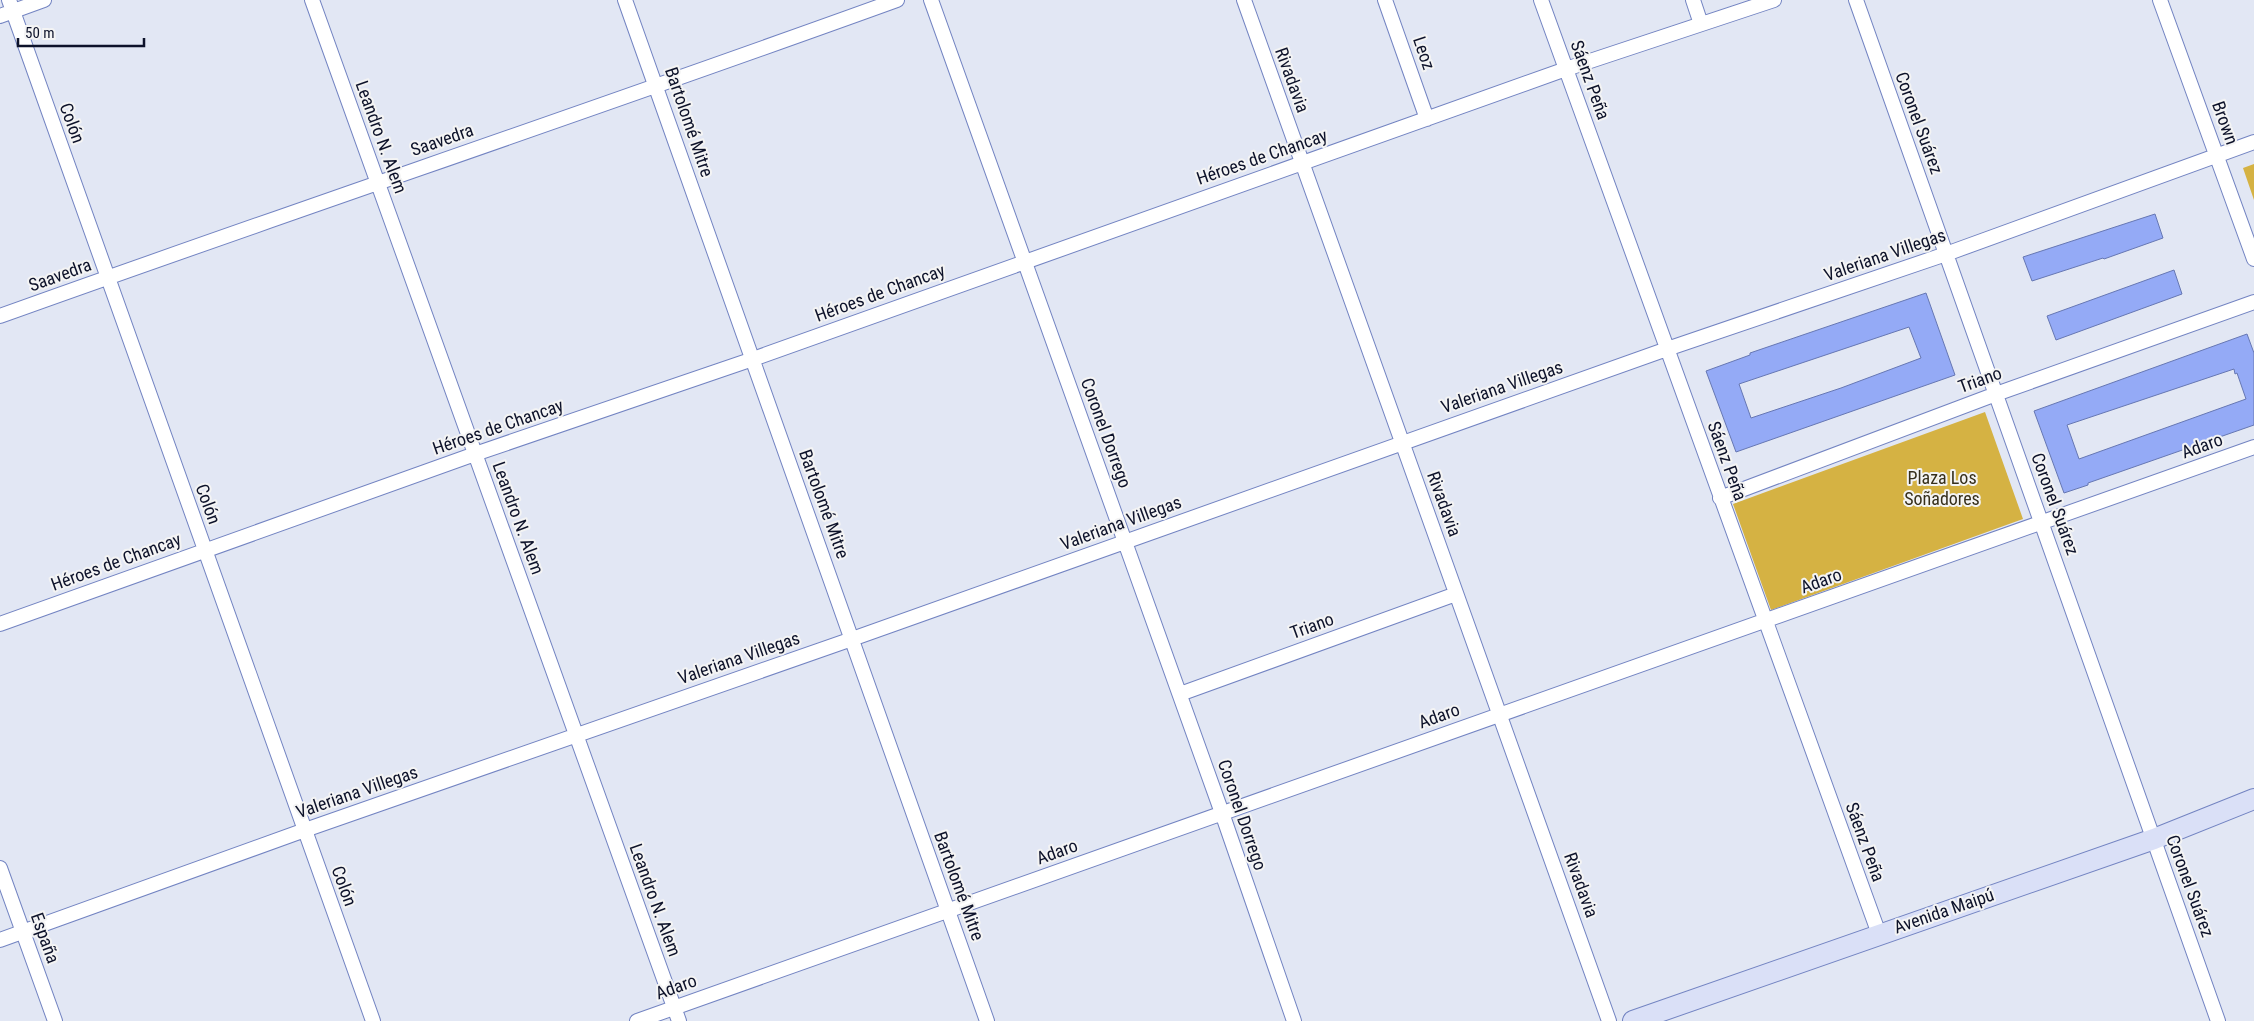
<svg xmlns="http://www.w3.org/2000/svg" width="2254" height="1021" font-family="'Roboto Condensed',sans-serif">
<rect width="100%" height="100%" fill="#e2e7f4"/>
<path fill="#d5b243" d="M2254,164V200L2243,168Z
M1985,412L2023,519L1771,610L1733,504Z"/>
<path fill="#94aaf6" stroke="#6677b3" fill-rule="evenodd" d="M2155,214L2163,238L2104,259L2103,258L2032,281L2023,257Z
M2174,270L2182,294L2056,340L2047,316Z
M1926,293L1955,375L1736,452L1706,371L1750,355V353ZM1909,327L1921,358L1841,388L1751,418L1739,384Z
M2247,334L2254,353V425L2088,483V485L2064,493L2034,411ZM2234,369L2235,374L2237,373L2246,399L2079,459L2067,425Z"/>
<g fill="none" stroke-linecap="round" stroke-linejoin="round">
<g stroke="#7384c2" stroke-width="16">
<path id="minor" d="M9,0L373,1021
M312,0L679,1021
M625,0L987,1021
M931,0L1222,813L1294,1021
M1244,0L1609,1021
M1385,0L1427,119
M1541,0L1879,934
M1693,0L1701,24
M1856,0L2218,1021
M2160,0L2254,259
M0,16L44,0
M0,316C298,209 599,108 897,0
M1720,498L1996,394L2254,302
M0,624L475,454L753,359L1566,69L1774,0
M1180,694L1456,594
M0,868L55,1021
M0,940L305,830L852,639L1667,349L1946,254L2254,142
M637,1021L2254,447"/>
</g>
<g stroke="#7384c2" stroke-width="22">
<path id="secondary" d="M1633,1021L2154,839L2254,799"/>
</g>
<use href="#minor" stroke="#fff" stroke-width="14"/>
<use href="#secondary" stroke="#dae0f7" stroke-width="20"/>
</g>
<g text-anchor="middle" stroke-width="4" stroke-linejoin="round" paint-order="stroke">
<g font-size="18" fill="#0d122a" stroke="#f4f4f4">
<text transform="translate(1424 53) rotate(71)" y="6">Leoz</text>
<text transform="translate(1292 80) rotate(70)" y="6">Rivadavia</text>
<text transform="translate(1590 80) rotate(70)" y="6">Sáenz Peña</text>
<text transform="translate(689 122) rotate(71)" y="6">Bartolomé Mitre</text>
<text transform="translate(72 123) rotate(70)" y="6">Colón</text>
<text transform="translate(1919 123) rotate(70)" y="6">Coronel Suárez</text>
<text transform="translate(2225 123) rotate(70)" y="6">Brown</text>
<text transform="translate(381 137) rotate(70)" y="6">Leandro N. Alem</text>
<text transform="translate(442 140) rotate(-19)" y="6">Saavedra</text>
<text transform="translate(1262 157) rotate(-19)" y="6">Héroes de Chancay</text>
<text transform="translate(1885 255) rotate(-19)" y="6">Valeriana Villegas</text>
<text transform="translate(60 275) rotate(-20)" y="6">Saavedra</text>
<text transform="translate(880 293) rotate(-20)" y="6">Héroes de Chancay</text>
<text transform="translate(1980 380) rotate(-20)" y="6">Triano</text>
<text transform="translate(1502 387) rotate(-19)" y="6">Valeriana Villegas</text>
<text transform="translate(498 427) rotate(-19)" y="6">Héroes de Chancay</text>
<text transform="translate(1106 433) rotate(70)" y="6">Coronel Dorrego</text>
<text transform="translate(2202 446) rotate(-20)" y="6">Adaro</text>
<text transform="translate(1727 461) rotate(70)" y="6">Sáenz Peña</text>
<text transform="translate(208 504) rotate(70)" y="6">Colón</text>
<text transform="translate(824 504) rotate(70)" y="6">Bartolomé Mitre</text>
<text transform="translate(1444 504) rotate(70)" y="6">Rivadavia</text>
<text transform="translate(2055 504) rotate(70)" y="6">Coronel Suárez</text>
<text transform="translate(518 518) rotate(70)" y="6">Leandro N. Alem</text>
<text transform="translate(1121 523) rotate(-20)" y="6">Valeriana Villegas</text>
<text transform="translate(116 562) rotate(-20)" y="6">Héroes de Chancay</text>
<text transform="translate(1821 581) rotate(-20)" y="6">Adaro</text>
<text transform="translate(1312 626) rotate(-20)" y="6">Triano</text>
<text transform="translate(739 658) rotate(-19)" y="6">Valeriana Villegas</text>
<text transform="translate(1439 716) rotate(-20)" y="6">Adaro</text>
<text transform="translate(357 792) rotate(-19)" y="6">Valeriana Villegas</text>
<text transform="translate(1242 815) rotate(71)" y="6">Coronel Dorrego</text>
<text transform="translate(1865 842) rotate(70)" y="6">Sáenz Peña</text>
<text transform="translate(1057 852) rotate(-20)" y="6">Adaro</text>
<text transform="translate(1581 885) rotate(70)" y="6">Rivadavia</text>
<text transform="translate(344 886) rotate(70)" y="6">Colón</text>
<text transform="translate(959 886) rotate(70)" y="6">Bartolomé Mitre</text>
<text transform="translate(2190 886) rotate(70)" y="6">Coronel Suárez</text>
<text transform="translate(655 900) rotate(70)" y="6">Leandro N. Alem</text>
<text transform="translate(1944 911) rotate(-19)" y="6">Avenida Maipú</text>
<text transform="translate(45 938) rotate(70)" y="6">España</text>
<text transform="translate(676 987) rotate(-20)" y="6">Adaro</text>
</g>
<g font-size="18" fill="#362f1b" stroke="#f4f4f4">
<text x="1942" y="484">Plaza Los<tspan x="1942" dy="21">Soñadores</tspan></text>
</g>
</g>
<path d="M18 38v8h126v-8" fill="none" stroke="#0d122a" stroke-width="2.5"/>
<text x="25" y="38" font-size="15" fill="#0d122a" stroke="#f4f4f4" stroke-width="4" paint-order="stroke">50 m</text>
</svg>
